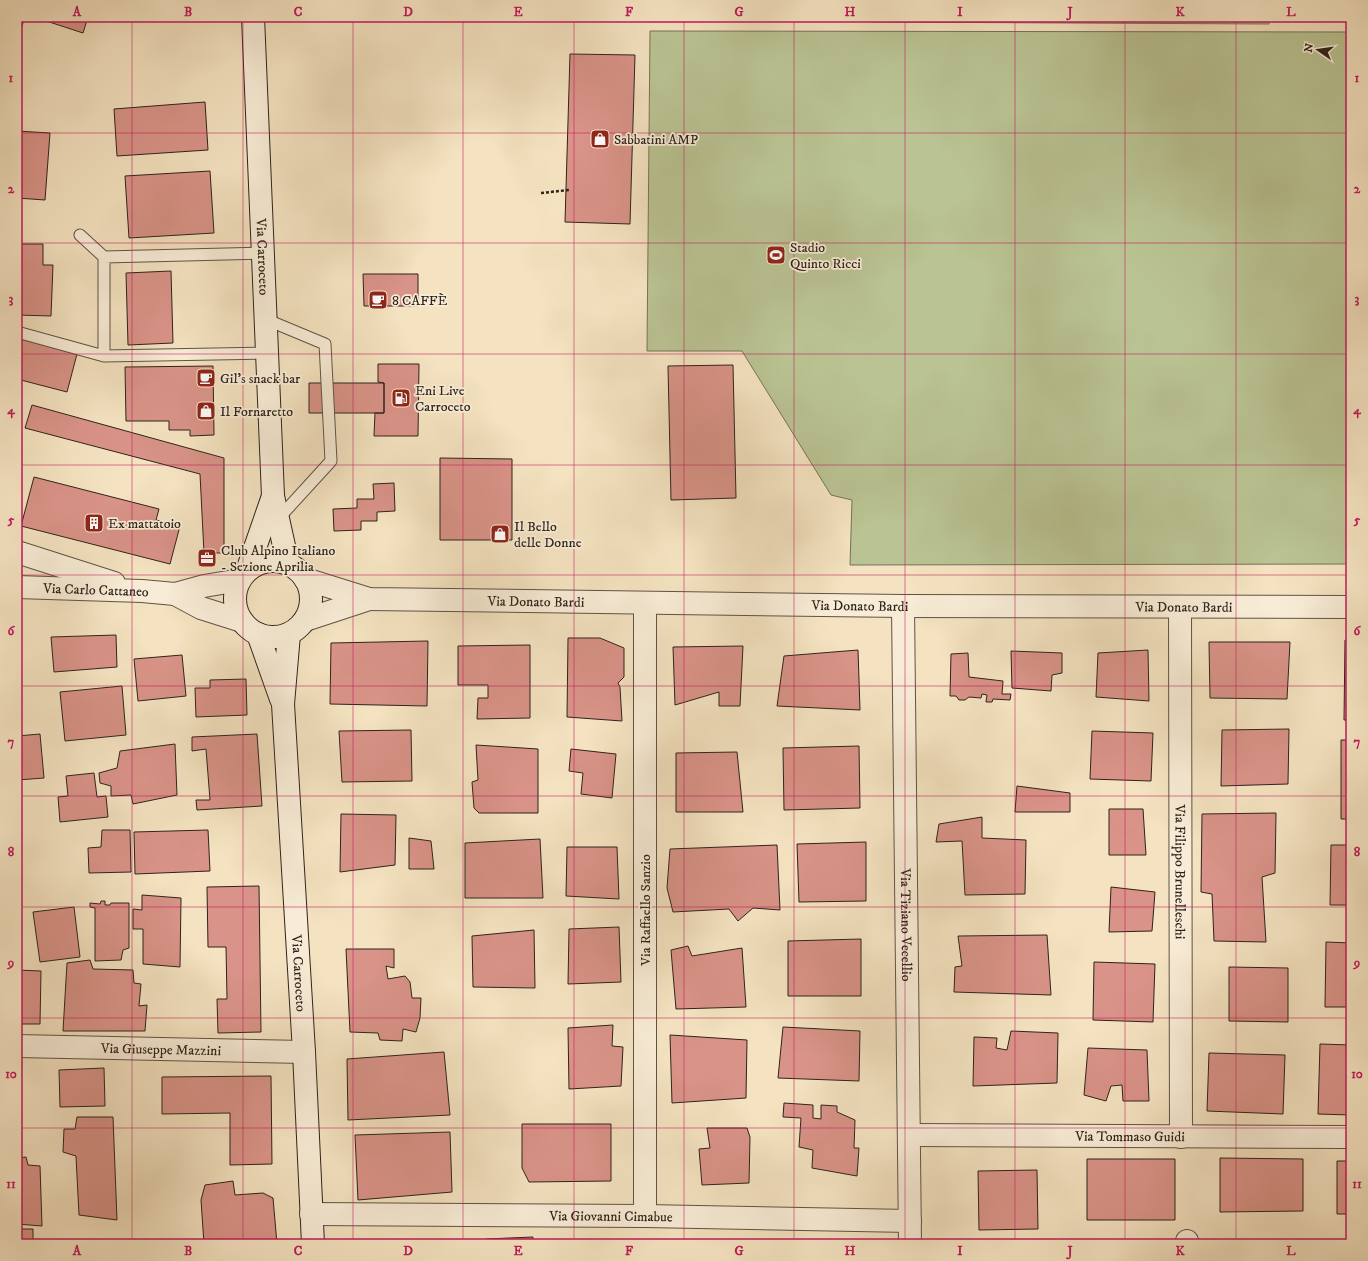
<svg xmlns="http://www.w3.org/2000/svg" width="1368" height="1261" font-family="'IM FELL DW Pica',serif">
<rect width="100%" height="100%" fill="#f4e2c0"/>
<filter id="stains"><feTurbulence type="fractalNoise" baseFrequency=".005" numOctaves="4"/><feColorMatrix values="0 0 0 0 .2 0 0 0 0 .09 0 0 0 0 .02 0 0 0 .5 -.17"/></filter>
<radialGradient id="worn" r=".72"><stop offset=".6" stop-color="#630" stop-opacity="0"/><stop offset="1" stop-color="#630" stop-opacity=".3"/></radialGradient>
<path fill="#bac393" stroke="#747358" d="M871,17H1269V24L871,22Z
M650,31L1351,32V564L850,565L852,500L831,495L742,351H647Z"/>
<path fill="#d99388" stroke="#2e231c" d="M17,17H25L17,41Z
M34,17H88L83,33Z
M570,54L635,55L630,224L565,222Z
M205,102L208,150L117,156L114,109Z
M17,131L50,133L45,200L17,198Z
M210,171L214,233L129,238L125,176Z
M17,244H43V265H53L51,316L17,315Z
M171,271L173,343L128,345L126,273Z
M363,274H418V306H364Z
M17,338L77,354L67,392L17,379Z
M378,364H419L418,436H374L375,413H384V383L378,382Z
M733,365L736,498L671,500L668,366Z
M213,366L214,435L190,436V430H169V421H126L125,367Z
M309,383H384V413H309Z
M32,405L224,458V553H204L200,474L25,428Z
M440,458L512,459V540H440Z
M34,477L159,509L156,520L180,526L170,564L21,526Z
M394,483L395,511L377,512V521H361V530L334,531L333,509L357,508V499H374L373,484Z
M17,632H18L21,693H17Z
M116,635L117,667L54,672L51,637Z
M568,638H600L624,648V677L618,683L620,687L622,721L567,717Z
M1345,640H1351V720H1344Z
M428,641L427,706L330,704L331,643Z
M1209,642H1290L1287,699L1210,698Z
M530,645V718L477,719L478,698H488V685H458V646Z
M743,646L740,706H719V692L675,705L673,647Z
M858,650L860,710L777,706L784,656Z
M1148,650L1149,701L1096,697L1098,653Z
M1011,651L1062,653V673L1052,675L1051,691L1012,688Z
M968,653L969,677L1003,681L1002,694H1011L1010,700L993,699L992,702H986L987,695L982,694L981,698L969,697L965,700H959L956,696H950L951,654Z
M182,655L186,696L138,701L134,659Z
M246,679L247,715L196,717L195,688H210V680Z
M122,686L126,735L65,741L60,692Z
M1289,729L1288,784L1221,786L1222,730Z
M411,730L412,781L342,782L339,731Z
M1092,731L1153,733L1151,781L1090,779Z
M40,734L44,778L17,780V736Z
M257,734L262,806L197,810L196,800H210L206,749L192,751V737Z
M1341,740H1351V819H1341Z
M175,744L177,795L133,804L131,795L111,796V786L100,783L99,773L117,768L120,751Z
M476,745L538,749V813H479L474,808L472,782L478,780Z
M859,746L860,808L784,810L783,748Z
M571,749L616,754L612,798L581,794L583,773L569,771Z
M737,752L743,812H676V753Z
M94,773L97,797L106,796L108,817L60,822L58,797L68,796L66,776Z
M1017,786L1070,793V812H1015Z
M1109,809H1143L1146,855H1109Z
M1276,813L1275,873L1262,877L1266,942L1214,941L1212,894L1201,892L1202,814Z
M341,814L396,815L395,865L340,872Z
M982,817V838L1026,840L1025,894L965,895L962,841L936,842L939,824Z
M102,830H130L131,872L89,873L88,848L101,847Z
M208,830L210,871L135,874L134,832Z
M409,838L431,841L434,869H409Z
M540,839L543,898H465V843Z
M866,842V901L799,902L797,844Z
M777,845L780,910L753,908L738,921L729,909L673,912L667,888L670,849Z
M1331,845H1351V905H1330Z
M567,847H617L619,899L566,896Z
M259,886L261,1032L218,1033L217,999H227L226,947H208L207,887Z
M1111,887L1155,892L1152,931L1109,932Z
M142,895L181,898L180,967L143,964V929H133V909L142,910Z
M101,901H105V905H110L111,903H129V948L123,950L121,960L95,961V908L90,907V903L100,904Z
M74,907L80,957L40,962L33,912Z
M619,927L621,982L568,984L569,929Z
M534,930L535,988L473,987L472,936Z
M1047,935L1051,995L954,992L955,967L962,966L958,936Z
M861,939V996H788V941Z
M1326,942L1351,943V1007H1325Z
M688,946L692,956L742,948L746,1007L676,1009L671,950Z
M346,949H394V968L386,966L388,979L405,976L410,982L412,998H421L420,1018L416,1032L403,1029L402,1041L380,1040L378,1033L350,1032Z
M90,960L93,969L133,970L134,983L141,984L139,1006L147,1005L145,1031H63L67,963Z
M1094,962L1155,964L1153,1022L1093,1020Z
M1229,967L1288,968V1022L1229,1021Z
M17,970L41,971L40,1024H17Z
M613,1025L612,1046L623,1047L621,1086L569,1089L568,1028Z
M783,1027L860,1031L859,1081L778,1078Z
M1011,1031L1058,1033L1057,1083L973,1086L974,1037L997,1038L996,1048L1007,1050Z
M670,1035L747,1040L746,1098L672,1103Z
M1320,1044L1351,1045V1115L1318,1114Z
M1088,1048L1147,1050L1149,1101H1123L1122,1085L1111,1086L1106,1101L1084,1095Z
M444,1052L450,1115L348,1120L347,1059Z
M1209,1053L1285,1055L1283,1114L1207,1111Z
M104,1068L105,1106L60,1107L59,1070Z
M271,1076L272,1164L230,1165V1113L162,1114V1077Z
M784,1103L813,1105V1118L821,1119V1105L837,1106V1112L855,1120L854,1148H859L857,1176L812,1168L813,1150L799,1147L801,1118L783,1117Z
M77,1117H113L117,1220L79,1215L76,1156L63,1152L64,1129H75Z
M522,1124H611V1181L529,1182L522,1168Z
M707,1128H747L750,1137L749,1183L702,1185L699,1149L710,1148Z
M450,1132L452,1192L358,1200L355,1135Z
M26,1157L28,1165L40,1166L42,1226L17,1224V1158Z
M1220,1158L1303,1159V1211L1220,1212Z
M1087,1159H1175V1220H1087Z
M1337,1161H1351V1214H1337Z
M1037,1170L1038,1229L979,1230L978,1171Z
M233,1181L235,1195L263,1193L273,1198L277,1244H204L201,1200L205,1185Z
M17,1229H33V1241L30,1244H17Z
M533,1237V1244H486V1239Z
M409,1240L410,1244H370L369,1241Z"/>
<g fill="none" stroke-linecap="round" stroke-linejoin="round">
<g stroke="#605345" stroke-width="13">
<path id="lane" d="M80,235L104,257V356
M104,257L262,253
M265,319L325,344L331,461L278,519
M17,332L104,356L267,353"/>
</g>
<g stroke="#605345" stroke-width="24">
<g id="street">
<path d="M17,552L114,583"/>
<path id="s1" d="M305,579L369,599L903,606L1351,607"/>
<path id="s2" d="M17,587L142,591L175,594L204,586L240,580"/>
<path d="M175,594L201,608L242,621"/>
<path id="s3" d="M903,606L910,1244"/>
<path id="s4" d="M1180,607L1181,1137"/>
<path d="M305,620L369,599"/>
<path id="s5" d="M17,1046L304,1052"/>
<path id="s6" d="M909,1135L1351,1137"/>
<path id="s7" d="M311,1214L645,1216L910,1221"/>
<path d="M645,1216V603"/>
<path d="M1187,1241V1244"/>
</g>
</g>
<g stroke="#2e231c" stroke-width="24">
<g id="secondary">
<path id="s8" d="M253,17L273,496L288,564"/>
<circle cx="273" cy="599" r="38"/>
<path d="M247,571L273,496"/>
<path d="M258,634L281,699"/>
<path id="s9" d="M289,634L283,704L304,1052L313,1244"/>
</g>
</g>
<path stroke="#2e231c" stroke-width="2.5" stroke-dasharray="3 2" stroke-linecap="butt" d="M541,193L569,190"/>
<use href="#lane" stroke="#f8ecd6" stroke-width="11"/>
<use href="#street" stroke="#f8ecd6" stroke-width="22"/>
<use href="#secondary" stroke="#f8ecd6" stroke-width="22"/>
</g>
<path fill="none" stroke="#c2185b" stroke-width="1" stroke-opacity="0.55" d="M132,17V1244M243,17V1244M353,17V1244M463,17V1244M574,17V1244M684,17V1244M794,17V1244M905,17V1244M1015,17V1244M1125,17V1244M1236,17V1244M17,133H1351M17,243H1351M17,354H1351M17,465H1351M17,575H1351M17,686H1351M17,796H1351M17,907H1351M17,1018H1351M17,1128H1351"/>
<defs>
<g id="shop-square" transform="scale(1)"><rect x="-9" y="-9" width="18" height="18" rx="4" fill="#8f2418" stroke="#f8ecd6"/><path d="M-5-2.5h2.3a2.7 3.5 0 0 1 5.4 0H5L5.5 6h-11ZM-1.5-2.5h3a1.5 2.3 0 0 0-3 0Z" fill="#fff"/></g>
<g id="stadium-square" transform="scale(1)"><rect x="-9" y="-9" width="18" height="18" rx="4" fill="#8f2418" stroke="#f8ecd6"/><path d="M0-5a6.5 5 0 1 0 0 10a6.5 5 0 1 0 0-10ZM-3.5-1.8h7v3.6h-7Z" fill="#fff"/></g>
<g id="cafe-square" transform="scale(1)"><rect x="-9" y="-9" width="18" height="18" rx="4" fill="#8f2418" stroke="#f8ecd6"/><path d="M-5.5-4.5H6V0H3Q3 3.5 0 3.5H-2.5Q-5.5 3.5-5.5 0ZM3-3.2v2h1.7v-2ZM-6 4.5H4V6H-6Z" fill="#fff"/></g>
<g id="fuel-square" transform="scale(1)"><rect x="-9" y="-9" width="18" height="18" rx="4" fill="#8f2418" stroke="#f8ecd6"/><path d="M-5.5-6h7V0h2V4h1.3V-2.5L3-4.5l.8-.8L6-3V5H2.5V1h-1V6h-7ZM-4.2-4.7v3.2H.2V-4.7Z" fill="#fff"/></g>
<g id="building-square" transform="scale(1)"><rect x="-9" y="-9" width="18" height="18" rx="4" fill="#8f2418" stroke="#f8ecd6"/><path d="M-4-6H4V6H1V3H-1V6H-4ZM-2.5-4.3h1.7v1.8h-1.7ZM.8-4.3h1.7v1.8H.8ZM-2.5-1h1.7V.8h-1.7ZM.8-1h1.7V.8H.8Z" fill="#fff"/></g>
<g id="office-square" transform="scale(1)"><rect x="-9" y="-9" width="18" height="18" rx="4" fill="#8f2418" stroke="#f8ecd6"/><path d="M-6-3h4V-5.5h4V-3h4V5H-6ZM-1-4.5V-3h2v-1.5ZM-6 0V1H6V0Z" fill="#fff"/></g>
</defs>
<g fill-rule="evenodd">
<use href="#shop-square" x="600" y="139"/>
<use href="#stadium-square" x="776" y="255"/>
<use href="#cafe-square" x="378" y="300"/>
<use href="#cafe-square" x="206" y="378"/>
<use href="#fuel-square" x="401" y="398"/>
<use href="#shop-square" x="206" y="411"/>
<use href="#building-square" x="94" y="523"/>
<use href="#shop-square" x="500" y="534"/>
<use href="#office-square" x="207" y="558"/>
</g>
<g text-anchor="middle" stroke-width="3.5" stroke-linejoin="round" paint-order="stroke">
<g font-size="14" fill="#2e231c" stroke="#f8ecd6" text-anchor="start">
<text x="614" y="144">Sabbatini AMP</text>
<text x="790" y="252">Stadio<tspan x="790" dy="16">Quinto Ricci</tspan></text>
<text x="392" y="305">8 CAFFÈ</text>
<text x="220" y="383">Gil's snack bar</text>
<text x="415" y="395">Eni Live<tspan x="415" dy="16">Carroceto</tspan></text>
<text x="220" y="416">Il Fornaretto</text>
<text x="108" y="528">Ex mattatoio</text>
<text x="514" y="531">Il Bello<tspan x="514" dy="16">delle Donne</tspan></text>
<text x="221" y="555">Club Alpino Italiano<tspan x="221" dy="16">- Sezione Aprilia</tspan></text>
</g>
<g font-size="14" fill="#2e231c" stroke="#f8ecd6">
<text dy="5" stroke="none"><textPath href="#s8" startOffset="240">Via Carroceto</textPath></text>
<text dy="5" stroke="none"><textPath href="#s2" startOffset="79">Via Carlo Cattaneo</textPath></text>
<text dy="5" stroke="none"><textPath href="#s1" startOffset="234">Via Donato Bardi</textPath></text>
<text dy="5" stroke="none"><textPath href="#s1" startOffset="558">Via Donato Bardi</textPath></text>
<text dy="5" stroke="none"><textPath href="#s1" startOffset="882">Via Donato Bardi</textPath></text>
<text dy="5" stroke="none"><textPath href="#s4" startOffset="265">Via Filippo Brunelleschi</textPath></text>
<text transform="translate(645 910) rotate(-90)" y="5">Via Raffaello Sanzio</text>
<text dy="5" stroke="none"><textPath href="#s3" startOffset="319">Via Tiziano Vecellio</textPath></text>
<text dy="5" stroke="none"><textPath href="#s9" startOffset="340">Via Carroceto</textPath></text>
<text dy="5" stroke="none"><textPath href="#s5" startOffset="144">Via Giuseppe Mazzini</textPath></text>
<text dy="5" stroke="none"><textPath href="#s6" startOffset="221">Via Tommaso Guidi</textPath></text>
<text dy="5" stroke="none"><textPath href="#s7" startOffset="300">Via Giovanni Cimabue</textPath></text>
</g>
</g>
<rect width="1368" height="1261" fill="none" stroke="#f4e2c0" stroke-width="44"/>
<g transform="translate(1318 50) rotate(283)" stroke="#f8ecd6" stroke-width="3" paint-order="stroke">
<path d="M0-3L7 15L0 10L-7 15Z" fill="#2e231c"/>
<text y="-6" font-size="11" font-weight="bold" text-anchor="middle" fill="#2e231c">N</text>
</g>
<rect x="22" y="22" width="1324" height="1217" fill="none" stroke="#c2185b" stroke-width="1.5"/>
<g font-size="13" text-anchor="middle" font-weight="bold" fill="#c2185b">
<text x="77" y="16">A</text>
<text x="188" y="16">B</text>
<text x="298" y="16">C</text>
<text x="408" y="16">D</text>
<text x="518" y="16">E</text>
<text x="629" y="16">F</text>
<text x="739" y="16">G</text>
<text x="850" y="16">H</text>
<text x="960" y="16">I</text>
<text x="1070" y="16">J</text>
<text x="1180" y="16">K</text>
<text x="1291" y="16">L</text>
<text x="11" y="82">1</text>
<text x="1357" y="82">1</text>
<text x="11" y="193">2</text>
<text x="1357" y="193">2</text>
<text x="11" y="303">3</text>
<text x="1357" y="303">3</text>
<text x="11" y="414">4</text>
<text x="1357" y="414">4</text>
<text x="11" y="524">5</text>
<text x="1357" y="524">5</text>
<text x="11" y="635">6</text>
<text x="1357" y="635">6</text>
<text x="11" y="746">7</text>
<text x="1357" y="746">7</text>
<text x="11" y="856">8</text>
<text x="1357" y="856">8</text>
<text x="11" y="967">9</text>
<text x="1357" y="967">9</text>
<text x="11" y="1078">10</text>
<text x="1357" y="1078">10</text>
<text x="11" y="1188">11</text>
<text x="1357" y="1188">11</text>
<text x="77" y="1255">A</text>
<text x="188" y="1255">B</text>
<text x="298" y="1255">C</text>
<text x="408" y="1255">D</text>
<text x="518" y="1255">E</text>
<text x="629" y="1255">F</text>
<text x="739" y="1255">G</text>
<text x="850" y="1255">H</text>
<text x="960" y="1255">I</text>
<text x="1070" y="1255">J</text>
<text x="1180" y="1255">K</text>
<text x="1291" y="1255">L</text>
</g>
<rect width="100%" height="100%" filter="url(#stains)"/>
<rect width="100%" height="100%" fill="url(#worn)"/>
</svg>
